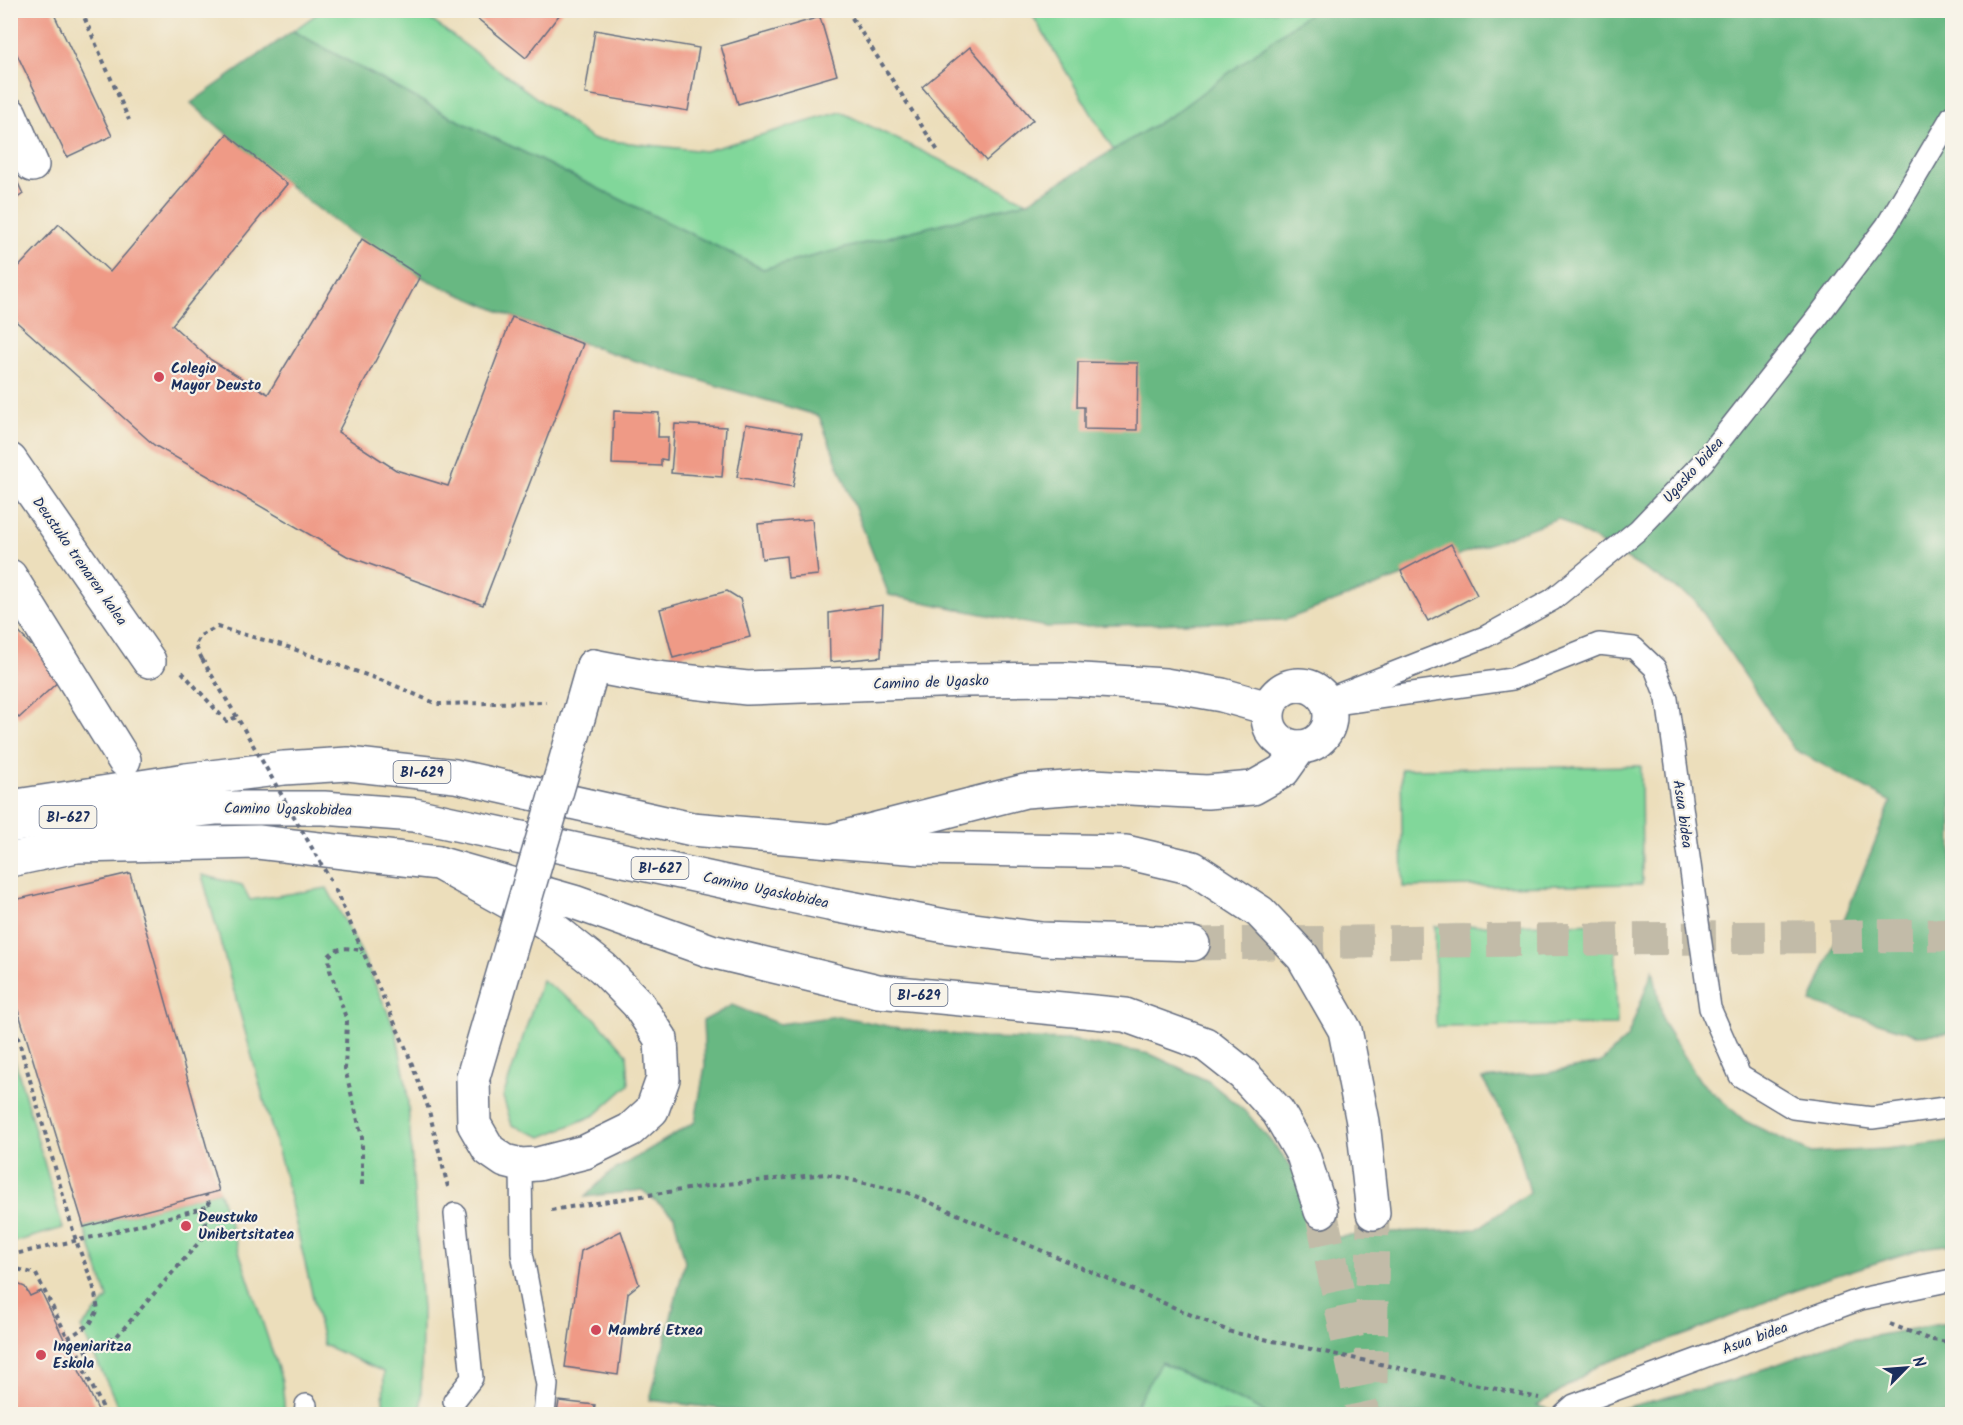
<svg xmlns="http://www.w3.org/2000/svg" width="1963" height="1425" font-family="Kalam,sans-serif">
<rect width="100%" height="100%" fill="#f7f3e8"/>
<filter id="ink" filterUnits="userSpaceOnUse"><feTurbulence type="fractalNoise" baseFrequency=".0167" numOctaves="2"/><feDisplacementMap in="SourceGraphic" scale="12" xChannelSelector="R" yChannelSelector="G"/><feConvolveMatrix kernelMatrix="1 2 1 2 8 2 1 2 1" color-interpolation-filters="sRGB"/></filter>
<filter id="wash" filterUnits="userSpaceOnUse"><feTurbulence type="fractalNoise" baseFrequency=".008" numOctaves="4" result="noise"/><feDisplacementMap in="SourceGraphic" scale="24" xChannelSelector="R" yChannelSelector="G"/><feGaussianBlur stdDeviation="1.35" result="paint"/><feColorMatrix in="noise" values="0 0 0 0 0 0 0 0 0 0 0 0 0 0 0 0 0 1.4 0 .05"/><feComposite in="paint" operator="in"/></filter>
<g filter="url(#wash)">
<rect width="100%" height="100%" fill="#ecdebb"/>
<path fill="#81d79a" stroke="#4e837c" stroke-width="1.5" d="M321,11H419L592,139L705,151L841,112L1027,202L763,269L447,115L293,31Z
M1030,11H1312L1175,113L1113,150Z
M1641,766L1642,884L1403,887L1401,769Z
M202,875L242,885L250,900L327,888L360,950L396,1031L407,1089L422,1310L421,1414H383L384,1372L324,1345L284,1173Z
M1615,923L1617,1025L1436,1027L1435,926Z
M542,980L595,1018L627,1054L629,1085L595,1115L542,1137L512,1125L503,1097Z
M11,1047L63,1228L11,1243H10Z
M219,1191L282,1381L285,1414H122L81,1328L108,1298L84,1227Z
M1160,1362L1268,1414H1131Z"/>
<path fill="#68b882" stroke="#427470" stroke-width="1.5" d="M1312,11H1952V1033L1917,1035L1811,1002L1891,802L1794,749L1694,599L1558,518L1285,620L1046,627L889,595L819,416C705,381 587,351 478,302C459,294 438,286 420,276C337,230 262,165 191,103L293,31L447,115L763,269L1027,202L1175,113Z
M1653,970L1664,1024L1700,1081L1745,1121L1811,1153L1886,1149L1952,1141V1244L1923,1248L1809,1284L1690,1333L1599,1365L1537,1406L1570,1414H1268L1161,1362L1131,1414H763L650,1400L685,1262L674,1216L642,1190L585,1197L608,1174L695,1122L705,1066L703,1021L732,1005L779,1024L838,1016L892,1027L983,1038L1072,1040L1150,1054L1208,1081L1247,1113L1285,1158L1319,1208L1328,1238L1392,1232L1477,1229L1530,1192L1513,1130L1482,1079L1547,1073L1600,1063L1627,1038Z
M1952,1322V1414H1599L1732,1381L1835,1343Z"/>
<g id="blocks">
<path fill="#ef9a86" d="M11,10H52L112,136L67,157L10,40Z
M467,10H563L526,58Z
M820,17L837,75L738,104L721,46Z
M595,30L699,48L688,111L585,94Z
M970,47L1033,120L986,161L922,87Z
M227,134L287,184L172,325L211,360L268,394L362,239L420,276L338,432L396,470L448,486L512,317L583,344L483,605L347,556L154,445L10,316V276L59,224L110,272Z
M10,166L23,194L10,203Z
M1078,362L1138,363L1137,430L1084,429V407H1077Z
M614,411L659,413L658,437H668L667,460L661,459V466L612,464Z
M675,424L726,427L722,477L671,473Z
M746,424L802,433L793,487L737,477Z
M812,519L818,575L788,578L786,556L762,559L758,524Z
M1451,544L1477,595L1428,621L1401,571Z
M727,591L740,599L750,637L673,658L660,609Z
M883,605L881,657L830,662L829,613Z
M10,623L62,678L19,718L10,709Z
M130,873L219,1191L84,1227L10,984V901Z
M621,1231L639,1284L628,1293L618,1375L565,1367L581,1251Z
M10,1281L25,1287L30,1296L41,1291L100,1414H10Z
M559,1401L595,1405L594,1414H557Z"/>
</g>
</g>
<g filter="url(#ink)">
<use href="#blocks" fill-opacity="0" stroke="#646c7f" stroke-width="1.5"/>
<g fill="none" stroke-linecap="round" stroke-linejoin="round">
<path stroke="#c2bba8" stroke-width="33" stroke-dasharray="33 16" stroke-linecap="butt" d="M1193,944L1952,935
M1321,1211L1363,1414
M1371,1383L1373,1213"/>
<g stroke="#646c7f" stroke-width="24">
<path id="lane" d="M1335,696L1485,637L1552,600L1638,530L1703,462L1816,319L1887,225L1952,116
M1328,705L1512,679L1599,644L1634,648L1655,668L1667,699L1710,1008L1740,1076L1793,1108L1872,1118L1952,1107
M521,1165L522,1253L547,1385L544,1414
M454,1401L472,1378L455,1214
M305,1414L306,1405
M1564,1414L1574,1405L1861,1299L1952,1280"/>
</g>
<g stroke="#646c7f" stroke-width="36">
<path id="street" d="M10,114L32,165
M10,460L149,661
M10,576L124,760
M593,666L656,678L747,688L964,680L1066,679L1165,685L1222,695L1268,708
M1268 716a31 31 0 1 1 62 0a31 31 0 1 1-62 0Z"/>
</g>
<g stroke="#646c7f" stroke-width="36">
<path id="primary" d="M579,715L593,666
M10,807L186,780L284,768L348,764L455,776L692,829L830,841L1025,791L1093,786L1207,792L1253,788L1283,771L1300,747
M10,860L76,846L258,842L438,863L545,922L603,968L638,1004L661,1039L663,1079L652,1110L630,1130L585,1152L538,1164L521,1165L505,1161L489,1150L474,1124L473,1077"/>
</g>
<g stroke="#646c7f" stroke-width="36">
<path id="highway" d="M10,826L70,816L127,818L215,808H324L414,815L829,904L945,926L1041,939L1193,944
M830,841L921,848L1126,852L1193,868L1260,912L1303,957L1345,1030L1363,1122L1373,1213
M76,846L126,819
M438,863L574,902L711,951L878,991L1125,1015L1205,1044L1243,1074L1278,1112L1303,1155L1321,1211"/>
</g>
<path stroke="#646c7f" stroke-width="4" stroke-dasharray="4.5 4.5" stroke-linecap="butt" d="M81,10L129,120
M847,10L938,151
M202,659L195,645L200,636L217,627L282,645L389,683L437,704L546,702
M182,672L226,721L237,717
M335,889L407,1051L428,1107L448,1187
M10,1010L76,1241L93,1284L98,1310L90,1324L68,1338
M362,1185V1137L345,1069L347,1021L330,970L329,956C338,946 348,948 360,950L362,953
M551,1210L707,1186L826,1174L908,1193L1231,1332L1539,1398
M10,1255L102,1235L210,1206L206,1195
M10,1267L36,1274L106,1414
M1890,1324L1931,1340L1952,1342
M77,1356L117,1336L208,1232L201,1208"/>
<use href="#lane" stroke="#fff" stroke-width="21"/>
<use href="#street" stroke="#fff" stroke-width="33"/>
<use href="#primary" stroke="#fff" stroke-width="33"/>
<use href="#highway" stroke="#fff" stroke-width="33"/>
<g stroke="#646c7f" stroke-width="36" stroke-linecap="butt">
<path id="primary-bridge" d="M473,1077L579,715"/>
</g>
<path stroke="#646c7f" stroke-width="4" stroke-dasharray="4.5 4.5" stroke-linecap="butt" d="M202,659L237,717L332,883"/>
<use href="#primary-bridge" stroke="#fff" stroke-width="33"/>
</g>
</g>
<g fill="#d1495b" stroke="#f7f3e8" stroke-width="2">
<circle cx="159" cy="377" r="6"/>
<circle cx="186" cy="1226" r="6"/>
<circle cx="596" cy="1330" r="6"/>
<circle cx="41" cy="1355" r="6"/>
</g>
<g text-anchor="middle" stroke-width="4.5" stroke-linejoin="round" paint-order="stroke">
<g fill="#f7f3e8" stroke="#5d6a87" stroke-width="1.5">
<rect x="393.5" y="761" width="57" height="22" rx="4.5"/>
<rect x="39.5" y="806" width="57" height="22" rx="4.5"/>
<rect x="631.5" y="857" width="57" height="22" rx="4.5"/>
<rect x="890.5" y="984" width="57" height="22" rx="4.5"/>
</g>
<g font-size="14" font-weight="bold" fill="#1b2f5e">
<text x="422" y="777">BI-629</text>
<text x="68" y="822">BI-627</text>
<text x="660" y="873">BI-627</text>
<text x="919" y="1000">BI-629</text>
</g>
<g font-size="15" font-weight="bold" fill="#1b2f5e" stroke="#f7f3e8" text-anchor="start">
<text x="171" y="373">Colegio<tspan x="171" dy="17">Mayor Deusto</tspan></text>
<text x="198" y="1222">Deustuko<tspan x="198" dy="17">Unibertsitatea</tspan></text>
<text x="608" y="1335">Mambré Etxea</text>
<text x="53" y="1351">Ingeniaritza<tspan x="53" dy="17">Eskola</tspan></text>
</g>
<g font-size="15" fill="#1b2f5e" stroke="#f7f3e8">
<text transform="translate(1693 470) rotate(-48)" y="5">Ugasko bidea</text>
<text transform="translate(80 561) rotate(55)" y="5">Deustuko trenaren kalea</text>
<text transform="translate(931 682) rotate(-2)" y="5">Camino de Ugasko</text>
<text transform="translate(288 809) rotate(1)" y="5">Camino Ugaskobidea</text>
<text transform="translate(1683 814) rotate(82)" y="5">Asua bidea</text>
<text transform="translate(766 890) rotate(12)" y="5">Camino Ugaskobidea</text>
<text transform="translate(1755 1338) rotate(-20)" y="5">Asua bidea</text>
</g>
</g>
<rect width="1963" height="1425" fill="none" stroke="#f7f3e8" stroke-width="36"/>
<g transform="translate(1906 1368) rotate(65)" stroke="#f7f3e8" stroke-width="4.5" paint-order="stroke">
<path d="M0-4.5L10 22L0 15L-10 22Z" fill="#1b2f5e"/>
<text y="-9" font-size="16" font-weight="bold" text-anchor="middle" fill="#1b2f5e">N</text>
</g>
</svg>
